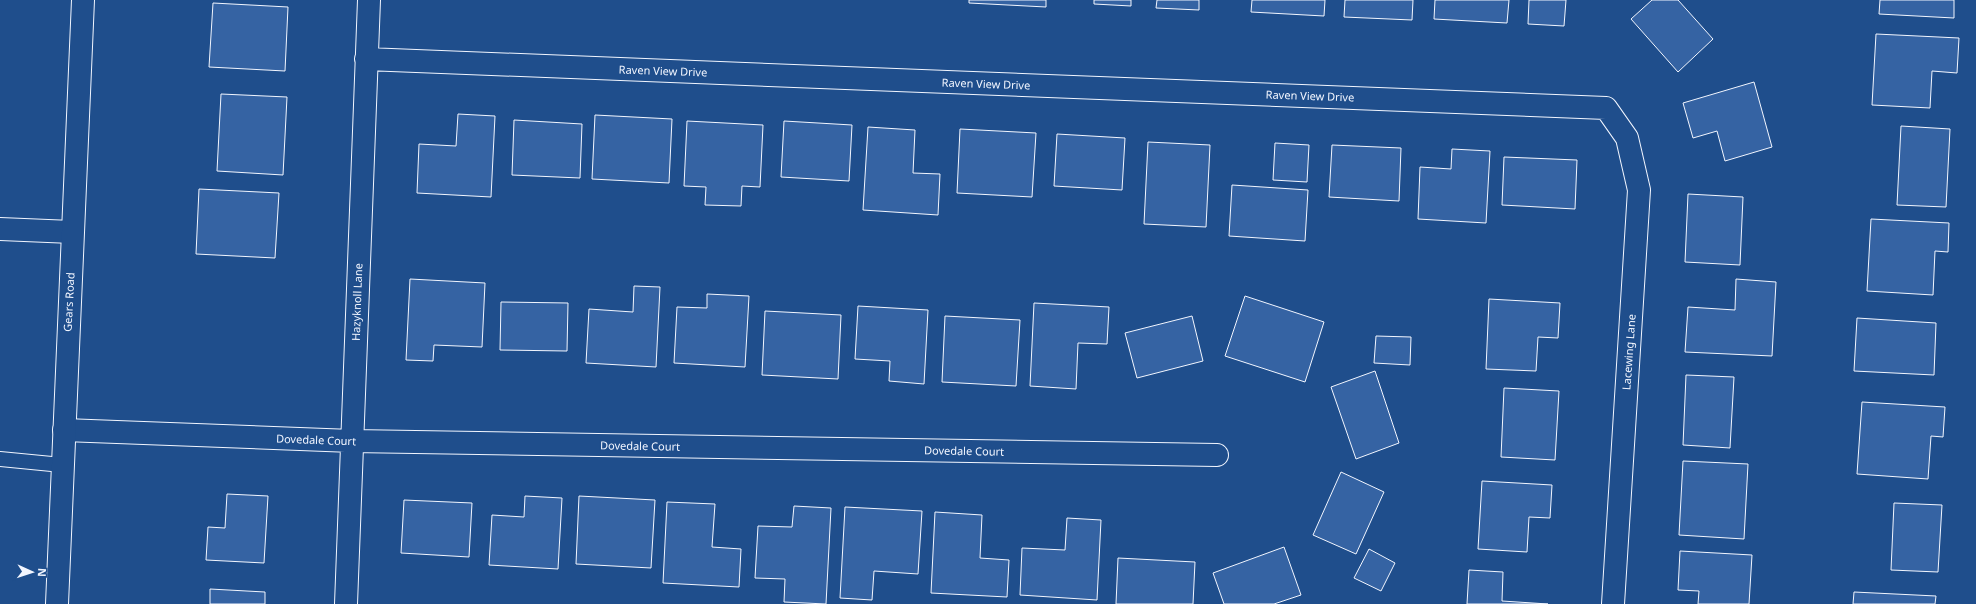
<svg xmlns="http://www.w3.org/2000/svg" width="1976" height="604" font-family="'Noto Sans',sans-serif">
<rect width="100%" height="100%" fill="#1f4e8c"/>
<path fill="#3563a3" stroke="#f2f6ff" d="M969,0H1046V7L969,3Z
M1094,0H1131V6L1094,4Z
M1157,0H1199V10L1156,8Z
M1252,0H1325L1324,16L1251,12Z
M1345,0H1413L1412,20L1344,17Z
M1435,0H1509L1507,23L1434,19Z
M1529,0H1566L1564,26L1528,24Z
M1652,0H1678L1713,39L1678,72L1631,19Z
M1880,0H1954V18L1879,14Z
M213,3L288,7L285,71L209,67Z
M1876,34L1959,38L1957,73L1932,71L1930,108L1872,105Z
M1754,82L1772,147L1725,161L1717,131L1693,138L1683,103Z
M221,94L287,97L283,175L217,171Z
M458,114L495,116L491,197L417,193L419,144L456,146Z
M595,115L672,119L669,183L592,179Z
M514,120L582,124L580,178L512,175Z
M687,121L763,125L760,187L742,186L741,206L705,205L706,187L684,186Z
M784,121L852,125L849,181L781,177Z
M1901,126L1950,129L1946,207L1897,205Z
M868,127L915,130L913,173L940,174L938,215L863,210Z
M960,129L1036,133L1032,197L957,193Z
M1057,134L1125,138L1122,190L1054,186Z
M1148,142L1210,145L1206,227L1144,224Z
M1275,143L1309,145L1307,182L1273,180Z
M1332,145L1401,148L1399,201L1329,197Z
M1452,149L1490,151L1486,223L1418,219L1420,167L1451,169Z
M1504,157L1577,160L1575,209L1502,205Z
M1232,185L1308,190L1305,241L1229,236Z
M199,189L279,193L275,258L196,254Z
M1688,194L1743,197L1740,265L1685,262Z
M1871,219L1949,223L1948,252L1935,251L1933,295L1867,291Z
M410,279L485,283L482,347L434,345L433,361L406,360Z
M1736,279L1776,282L1772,356L1685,352L1688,307L1735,310Z
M634,286L660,287L656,367L586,363L589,309L633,312Z
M707,294L749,296L745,367L674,363L677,307L707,308Z
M1245,296L1324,322L1305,382L1225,356Z
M1489,299L1560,303L1558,338L1538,337L1536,371L1486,369Z
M501,302L568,303L567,351L500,350Z
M1034,303L1109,307L1107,344L1078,343L1076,389L1030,386Z
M858,306L928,310L924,384L889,381L890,361L855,359Z
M765,311L841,315L838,379L762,375Z
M945,316L1020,320L1016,386L942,382Z
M1192,316L1203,361L1137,378L1125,333Z
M1857,318L1936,323L1934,375L1854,371Z
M1376,336L1411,337L1410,365L1374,363Z
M1375,371L1399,443L1356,459L1331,387Z
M1686,375L1734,377L1730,448L1683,445Z
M1504,388L1559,391L1555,460L1501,457Z
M1862,402L1945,407L1943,437L1931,436L1928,479L1857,474Z
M1683,461L1748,464L1744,539L1679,535Z
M1341,472L1384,492L1356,554L1313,535Z
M1482,481L1552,485L1550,518L1529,517L1527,552L1478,549Z
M227,494L268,496L264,563L206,560L208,527L225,528Z
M525,496L562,498L558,569L489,565L492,515L524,517Z
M579,496L655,500L651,568L576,564Z
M404,500L472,503L469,557L401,553Z
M667,502L715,504L712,547L741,549L739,587L663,583Z
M1894,503L1942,505L1938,572L1891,570Z
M794,506L831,508L826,604L784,602L785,579L755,578L758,526L792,527Z
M845,507L922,511L918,574L874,571L872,600L840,598Z
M935,512L982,515L980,558L1009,560L1007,597L931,593Z
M1067,518L1101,520L1097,600L1020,595L1022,548L1065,550Z
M1284,547L1301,595L1274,604H1224L1213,573Z
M1369,549L1395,563L1381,591L1354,578Z
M1680,551L1752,555L1749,604H1698L1699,591L1678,590Z
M1118,558L1195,562L1193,604H1116Z
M1469,570L1503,572L1502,601L1548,604H1467Z
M210,589L265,592V604H210Z
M1854,592L1936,596L1935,604H1853Z"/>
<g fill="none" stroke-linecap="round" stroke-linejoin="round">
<g stroke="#f2f6ff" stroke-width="16">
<path id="service" d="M0,459L62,465"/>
</g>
<g stroke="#f2f6ff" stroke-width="24">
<path id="minor" d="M366,59L1606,108L1627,138L1639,190L1613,604
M0,229L72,232
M64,430L352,441L1217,455
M346,604L369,0"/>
</g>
<g stroke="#f2f6ff" stroke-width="24">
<path id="secondary" d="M57,604L83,0"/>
</g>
<use href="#service" stroke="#1f4e8c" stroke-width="14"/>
<use href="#minor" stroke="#1f4e8c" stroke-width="22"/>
<use href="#secondary" stroke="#1f4e8c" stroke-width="22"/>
</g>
<g text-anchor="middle" stroke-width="3" stroke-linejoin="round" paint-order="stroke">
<g font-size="11" fill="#f2f6ff" stroke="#1f4e8c">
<text transform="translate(663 71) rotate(2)" y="4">Raven View Drive</text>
<text transform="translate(986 84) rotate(2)" y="4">Raven View Drive</text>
<text transform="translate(1310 96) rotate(2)" y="4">Raven View Drive</text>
<text transform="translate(69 302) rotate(-87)" y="4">Gears Road</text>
<text transform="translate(357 302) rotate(-88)" y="4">Hazyknoll Lane</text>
<text transform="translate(1629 352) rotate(-86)" y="4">Lacewing Lane</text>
<text transform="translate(316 440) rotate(2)" y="4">Dovedale Court</text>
<text transform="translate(640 446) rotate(1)" y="4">Dovedale Court</text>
<text transform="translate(964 451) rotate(1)" y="4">Dovedale Court</text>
</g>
</g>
<g transform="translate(32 572) rotate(93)" stroke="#1f4e8c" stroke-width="3" paint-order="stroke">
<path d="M0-3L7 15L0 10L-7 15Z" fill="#f2f6ff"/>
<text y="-6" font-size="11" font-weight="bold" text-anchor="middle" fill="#f2f6ff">N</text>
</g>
</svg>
